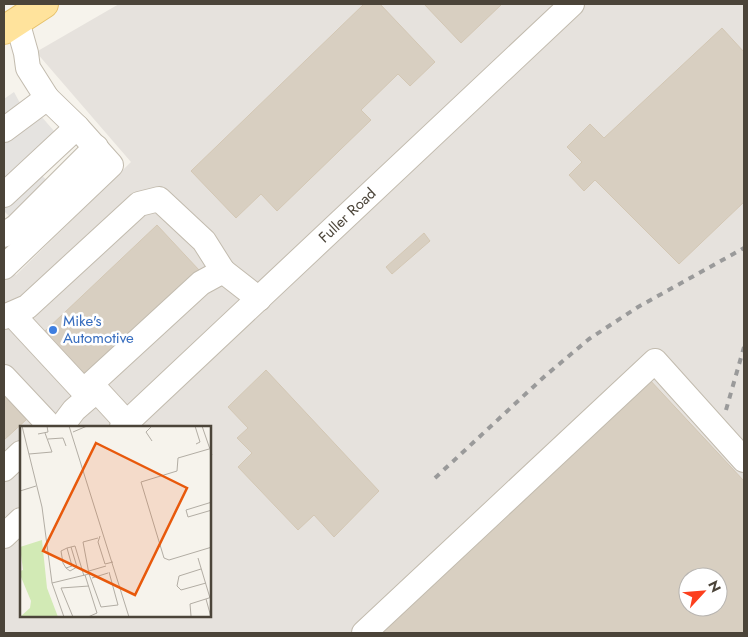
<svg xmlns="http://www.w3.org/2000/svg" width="748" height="637" font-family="Jost,sans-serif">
<rect width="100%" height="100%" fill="#f6f3ec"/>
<path fill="#e6e2dd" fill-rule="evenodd" d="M119,4H744V633H4V265L16,275L131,162L36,52ZM21,427H210V616H21ZM688,577H718V607H688Z"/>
<path fill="#e5e3e0" d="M14,92L21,105L27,100L67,146L40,174L50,183L11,218L4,211V99Z"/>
<path fill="#d8cfc1" stroke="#d3c7b4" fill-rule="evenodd" d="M364,4H380L435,62L410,86L398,74L361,110L371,120L277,211L261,194L236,218L191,171Z
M424,4H502L461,43Z
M722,28L744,52V202L679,264L595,180L584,191L569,175L582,162L567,147L590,124L604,138Z
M157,225L199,270L86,377L44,332Z
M424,233L430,241L392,274L386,267Z
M266,370L379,491L334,537L314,515L298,530L238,467L252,453L237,438L248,428L228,407Z
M648,378L744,481V633H373ZM688,577H718V607H688Z
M4,393L27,419L4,440Z"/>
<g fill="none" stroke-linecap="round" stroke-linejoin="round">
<g stroke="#c2bbae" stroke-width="26">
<g id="minor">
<path d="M17,21L26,53L28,68L47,98"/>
<path d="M4,130L47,98L77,127L111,165L4,267"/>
<path d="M4,195L77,127"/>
<path d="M4,235L17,226L96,147"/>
<path d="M12,314L89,397"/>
<path d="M4,317L27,307L139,204L159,199L204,241L223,271"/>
<path d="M4,377L50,426"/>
<path d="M127,423L91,384L201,283L223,271L259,299"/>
<path d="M63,427L62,426L74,410L89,397L91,384"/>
<path id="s1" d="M122,427L572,4"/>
<path d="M4,469L21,453"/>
<path d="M4,536L21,520"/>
<path d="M364,633L655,361L744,460"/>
</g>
</g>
<g stroke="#e6c16a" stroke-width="30">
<path id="major" d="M4,30L44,4"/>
</g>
<use href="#minor" stroke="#fff" stroke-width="24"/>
<use href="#major" stroke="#ffe39c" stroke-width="28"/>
<path stroke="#9a9a9a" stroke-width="4" stroke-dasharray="6 6" stroke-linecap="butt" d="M726,410L744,347
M435,478L545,376L589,339L638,307L744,248"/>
</g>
<circle fill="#3f7fe0" stroke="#fff" stroke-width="2" cx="53" cy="330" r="5"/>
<g text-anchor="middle" stroke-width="5" stroke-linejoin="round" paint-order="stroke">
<g font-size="15" fill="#4b4439" stroke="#fff">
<text dy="5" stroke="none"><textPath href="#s1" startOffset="309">Fuller Road</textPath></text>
</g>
<g font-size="15" fill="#366cbe" stroke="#fff" text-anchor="start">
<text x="63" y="326">Mike's<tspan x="63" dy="17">Automotive</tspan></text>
</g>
</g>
<g transform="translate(20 426)">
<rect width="191" height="191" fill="#f6f3ec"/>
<path d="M22,114L27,162L38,191H0L10,182L11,175L1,151L0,145L3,144L0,121Z" fill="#d2eab5"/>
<path fill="none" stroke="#b2ada4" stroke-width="1" d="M2,0L22,81L32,157L44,191M49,0L109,191M175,0L180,16L176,18M182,0L192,29M53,6L67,0M18,8L28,6L27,0M28,13L43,12L46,20M132,15L126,6L132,0M189,23L158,32L157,45L121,56L144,132L149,134L192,121M9,28L32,26L25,7M0,65L16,60M192,76L166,84L168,91L192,84M80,110L78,116L85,138L93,136M47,122L52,140L46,142L43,137L41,125L47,122L55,120L64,150M178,132L190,172M46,142L50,145L57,141L51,121M181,143L159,150L157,160L161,164L186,157M69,145L86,140M89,146L98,179M69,148L81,181L98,179M65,149L77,187L68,191M72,152L88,147M32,157L69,148L63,116L78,112M186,173L191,191M171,190L170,178L192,171M53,191L41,162L69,160"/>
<path fill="#e8590c" fill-opacity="0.15" stroke="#e8590c" stroke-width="2.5" d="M76,17L167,62L115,169L23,125Z"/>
<rect width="191" height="191" fill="none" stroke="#4b4439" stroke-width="2.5"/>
</g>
<rect width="748" height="637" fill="none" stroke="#4b4439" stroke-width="10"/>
<g transform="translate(703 592) rotate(64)"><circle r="24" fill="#ffffff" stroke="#b7b4b0"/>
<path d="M0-4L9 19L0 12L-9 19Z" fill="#fc3f1d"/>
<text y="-8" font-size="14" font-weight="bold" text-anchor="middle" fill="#4b4439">N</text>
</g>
</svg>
